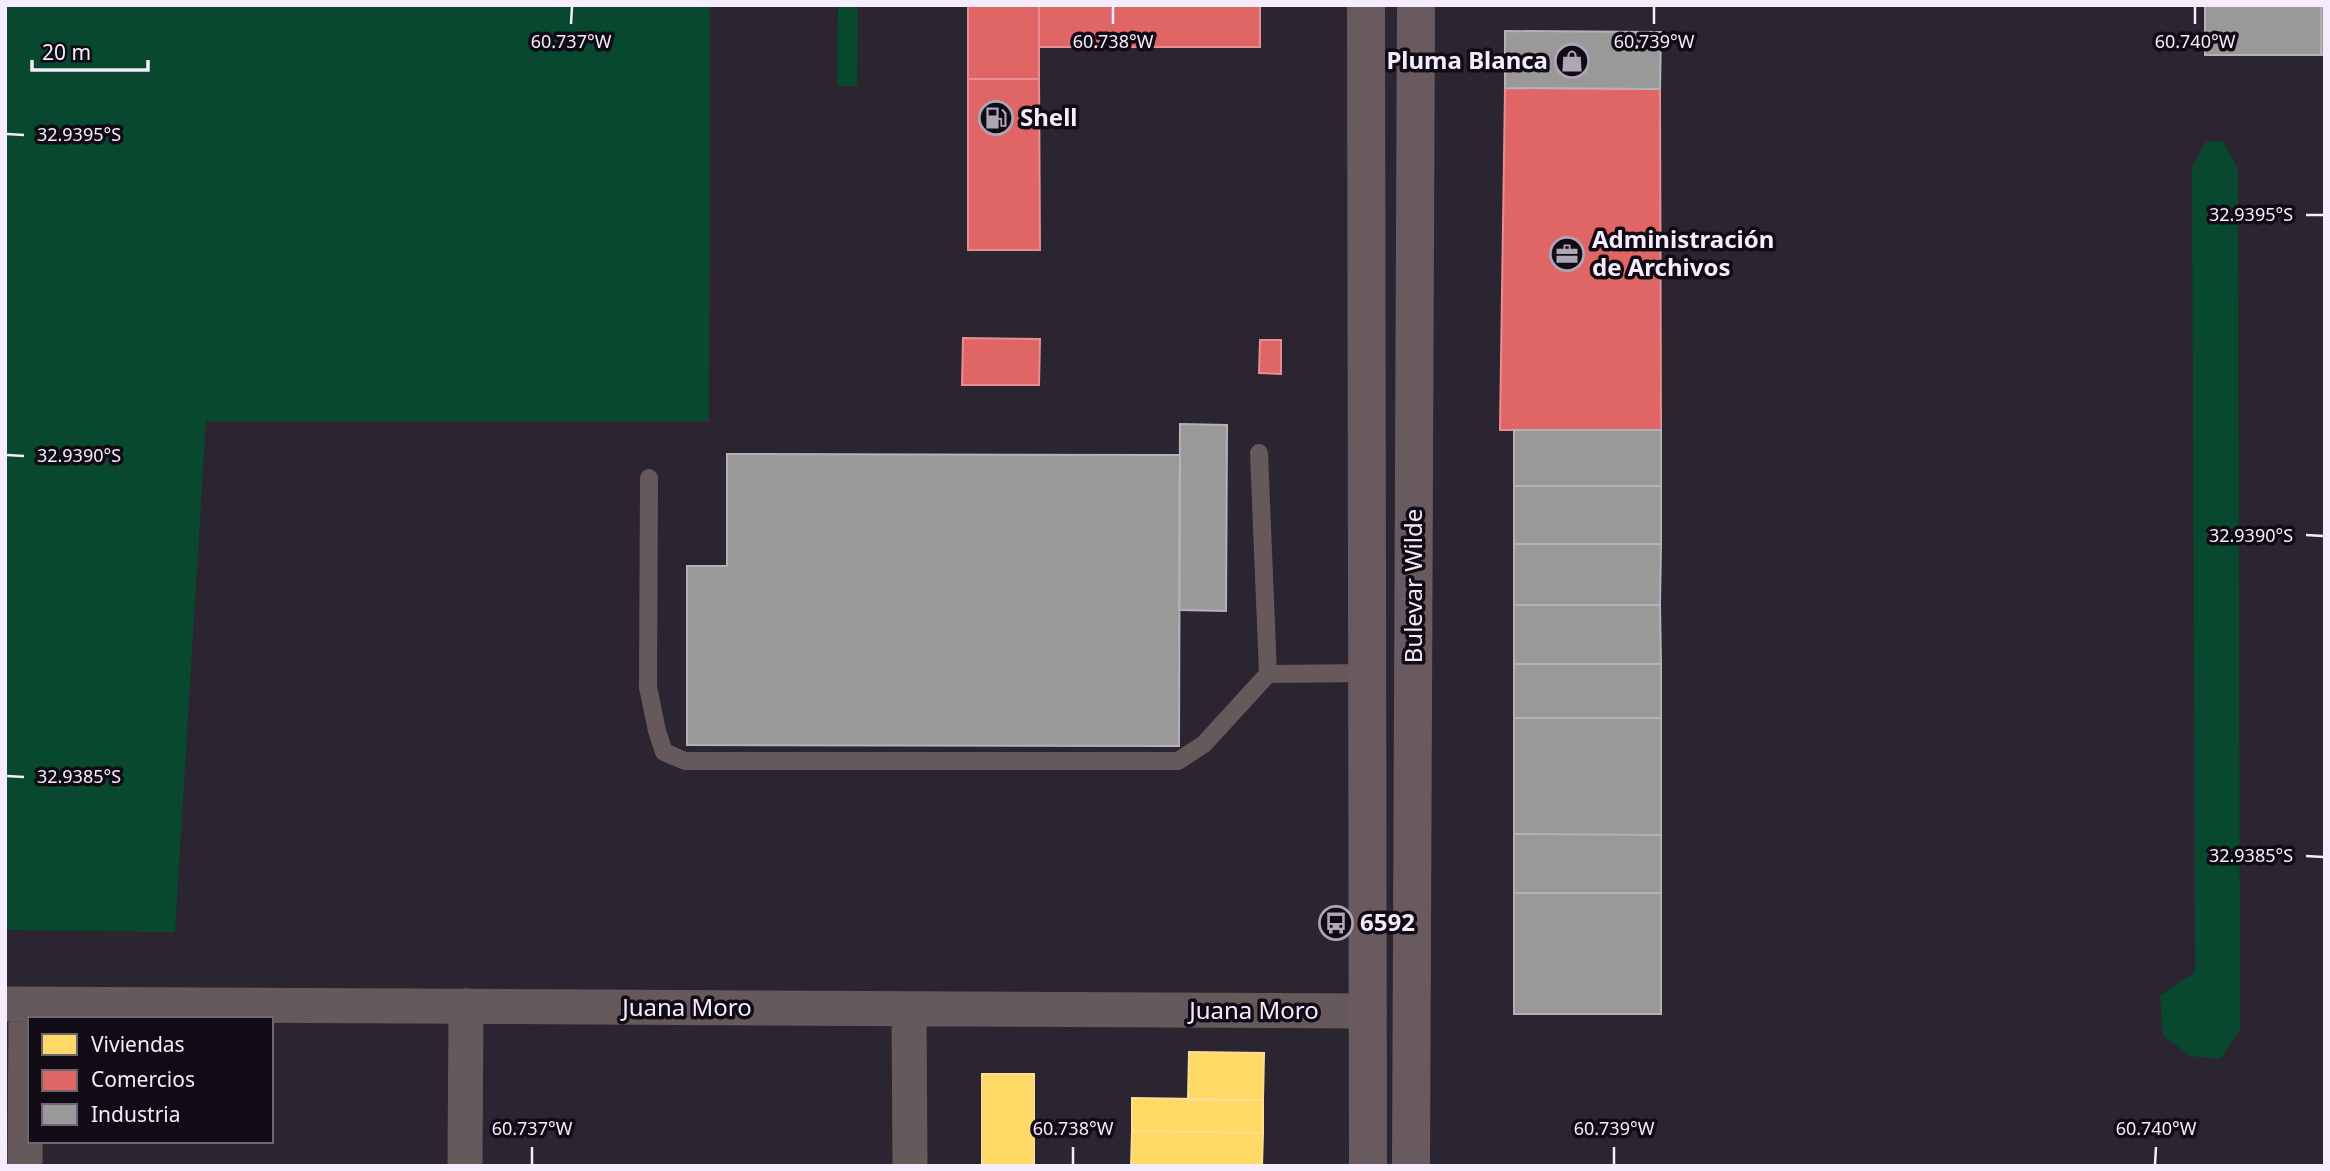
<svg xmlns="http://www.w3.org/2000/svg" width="2330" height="1171" font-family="'Noto Sans',sans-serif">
<rect width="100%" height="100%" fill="#2b2431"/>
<path fill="#08482e" d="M5,5H710L709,421H206L175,932L5,930Z
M838,5H858L857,86H837Z
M2223,141L2238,169L2240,1030L2220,1059L2190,1056L2163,1036L2160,995L2195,972L2192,166L2206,142Z"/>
<path fill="#ffd966" stroke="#fcdf93" stroke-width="2" d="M1189,1052L1264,1053L1263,1100H1188Z
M982,1074H1034V1166H982Z
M1132,1098L1263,1100V1133L1132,1131Z
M1132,1131L1263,1133L1262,1166H1131Z"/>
<path fill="#e06666" stroke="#e68e93" stroke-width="2" d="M968,5H1039V79H968Z
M1039,5H1260V47H1039Z
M968,79H1039L1040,250H968Z
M1505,88L1660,89L1661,430H1500Z
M963,338L1040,339L1039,385H962Z
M1260,340H1281V374L1259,373Z"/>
<path fill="#999" stroke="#b5b2b7" stroke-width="2" d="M2205,5H2321V55H2205Z
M2321,5H2325V55H2321Z
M1505,31L1661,32L1660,89L1505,88Z
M1180,424L1227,425L1226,611L1179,610Z
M1514,430H1661V486H1514Z
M727,454L1180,455L1179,746L687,745V566H727Z
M1514,486H1661V544H1514Z
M1514,544H1661L1660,605H1514Z
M1514,605H1660L1661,664H1514Z
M1514,664H1661V718H1514Z
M1514,718H1661V835L1514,834Z
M1514,834L1661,835V893H1514Z
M1514,893H1661V1014H1514Z"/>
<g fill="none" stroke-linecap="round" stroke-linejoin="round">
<path stroke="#66595c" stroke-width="18" d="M1259,453L1268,674
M649,478L648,687L657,731L664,752L685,761H1178L1204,744L1268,674L1367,673"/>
<path stroke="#66595c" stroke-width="35" d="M5,1004L1369,1011
M909,1009L910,1166
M25,1166L26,1005
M465,1166L466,1006"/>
<path stroke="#695a5f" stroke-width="38" d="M1366,5L1368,1166
M1411,1166L1416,5"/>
</g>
<path fill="none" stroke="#f5ecfd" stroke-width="2.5" d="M571,24L572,7M1113,24V7M1654,24V7M2195,24V7M7,134L24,135M2306,215H2323M7,455L24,456M2306,535L2323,536M7,776L24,777M2306,856L2323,857M532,1164V1147M1073,1164V1147M1614,1164V1147M2155,1164L2156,1147"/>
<defs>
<g id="shop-ring" transform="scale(1.75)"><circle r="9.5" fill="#110b16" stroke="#aea6b6" stroke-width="1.5"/><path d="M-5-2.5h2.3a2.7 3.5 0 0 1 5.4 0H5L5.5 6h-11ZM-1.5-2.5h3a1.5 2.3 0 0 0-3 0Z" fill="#aea6b6"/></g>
<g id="fuel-ring" transform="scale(1.75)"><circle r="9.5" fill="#110b16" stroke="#aea6b6" stroke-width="1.5"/><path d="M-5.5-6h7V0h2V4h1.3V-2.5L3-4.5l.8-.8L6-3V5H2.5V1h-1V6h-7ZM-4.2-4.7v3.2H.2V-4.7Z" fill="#aea6b6"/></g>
<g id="office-ring" transform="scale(1.75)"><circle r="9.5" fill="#110b16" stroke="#aea6b6" stroke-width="1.5"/><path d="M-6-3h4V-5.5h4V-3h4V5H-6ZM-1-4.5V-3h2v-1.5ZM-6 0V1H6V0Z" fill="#aea6b6"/></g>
<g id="bus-ring" transform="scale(1.75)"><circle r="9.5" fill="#110b16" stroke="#aea6b6" stroke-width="1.5"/><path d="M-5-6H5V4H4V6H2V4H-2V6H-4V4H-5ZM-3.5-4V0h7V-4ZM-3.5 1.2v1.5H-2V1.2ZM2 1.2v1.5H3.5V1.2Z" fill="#aea6b6"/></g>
</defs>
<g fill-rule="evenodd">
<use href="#shop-ring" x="1572" y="61"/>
<use href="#fuel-ring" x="996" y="118"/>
<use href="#office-ring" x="1567" y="254"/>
<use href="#bus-ring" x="1336" y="923"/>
</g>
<g text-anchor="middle" stroke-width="7" stroke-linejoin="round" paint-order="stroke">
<g font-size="24" font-weight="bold" fill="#f5ecfd" stroke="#110b16" text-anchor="start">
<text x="1548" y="69" text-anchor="end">Pluma Blanca</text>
<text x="1020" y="126">Shell</text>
<text x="1592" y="248">Administración<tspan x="1592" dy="28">de Archivos</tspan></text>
<text x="1360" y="931">6592</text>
</g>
<g font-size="24" fill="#f5ecfd" stroke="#110b16">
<text transform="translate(1414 586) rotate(-90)" y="8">Bulevar Wilde</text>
<text x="687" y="1016">Juana Moro</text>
<text x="1254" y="1019">Juana Moro</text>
</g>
</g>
<g font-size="18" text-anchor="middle" fill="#f5ecfd" stroke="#110b16" stroke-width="7" stroke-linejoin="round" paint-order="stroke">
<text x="571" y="48">60.737°W</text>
<text x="1113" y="48">60.738°W</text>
<text x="1654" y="48">60.739°W</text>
<text x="2195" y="48">60.740°W</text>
<text x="79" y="141">32.9395°S</text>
<text x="2251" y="221">32.9395°S</text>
<text x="79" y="462">32.9390°S</text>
<text x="2251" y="542">32.9390°S</text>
<text x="79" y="783">32.9385°S</text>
<text x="2251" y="862">32.9385°S</text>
<text x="532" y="1135">60.737°W</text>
<text x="1073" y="1135">60.738°W</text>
<text x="1614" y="1135">60.739°W</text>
<text x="2156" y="1135">60.740°W</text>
</g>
<rect width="2330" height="1171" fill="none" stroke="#f5ecfd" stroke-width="14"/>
<rect x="28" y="1017" width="245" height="126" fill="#110b16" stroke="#6c6572" stroke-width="2"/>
<rect x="42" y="1034" width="35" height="21" fill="#ffd966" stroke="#6c6572" stroke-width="2"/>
<text x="91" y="1052" font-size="21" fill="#f5ecfd">Viviendas</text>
<rect x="42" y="1070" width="35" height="21" fill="#e06666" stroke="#6c6572" stroke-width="2"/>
<text x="91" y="1087" font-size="21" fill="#f5ecfd">Comercios</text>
<rect x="42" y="1104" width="35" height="21" fill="#999999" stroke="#6c6572" stroke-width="2"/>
<text x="91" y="1122" font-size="21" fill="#f5ecfd">Industria</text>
<path d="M32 60v10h116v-10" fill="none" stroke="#f5ecfd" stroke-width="3.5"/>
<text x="42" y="60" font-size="21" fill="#f5ecfd" stroke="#110b16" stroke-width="5" paint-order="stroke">20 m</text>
</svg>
